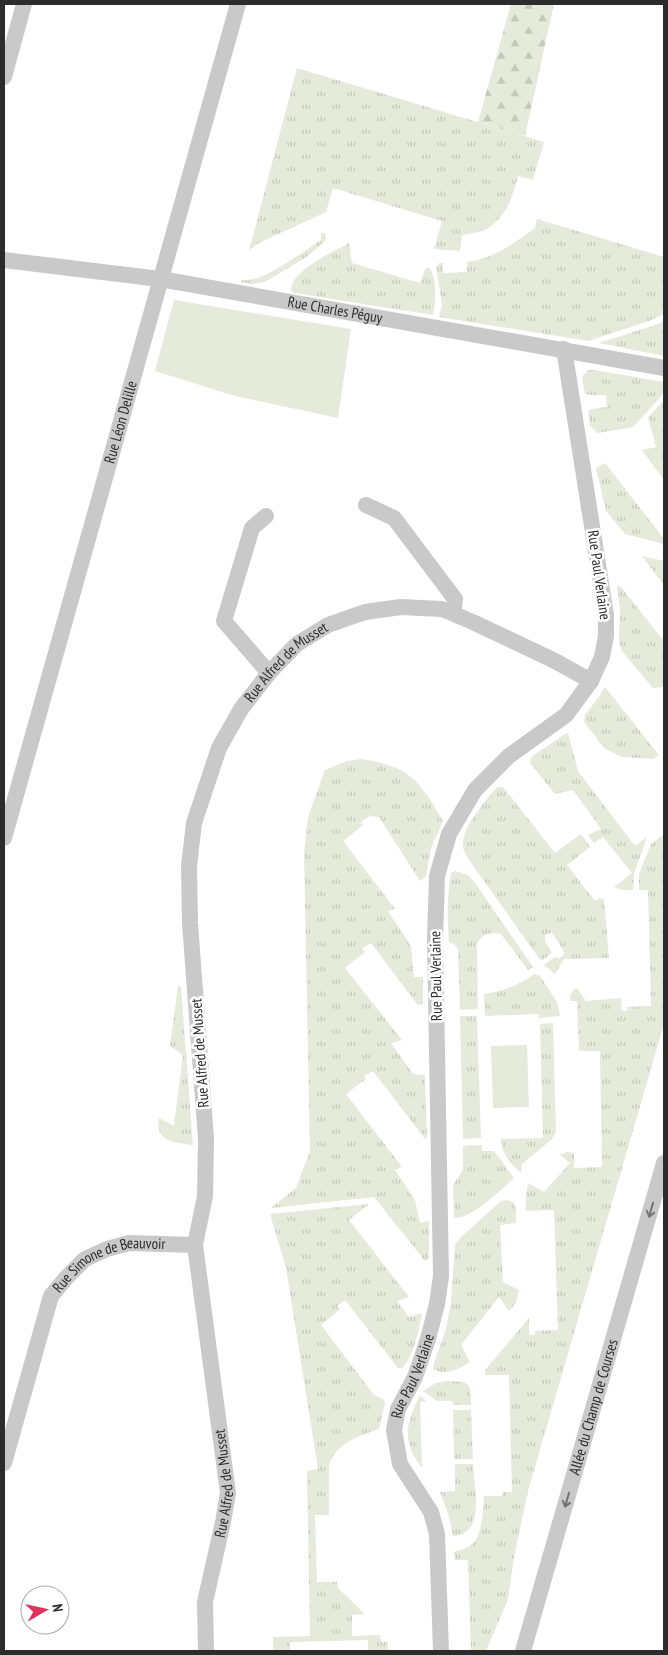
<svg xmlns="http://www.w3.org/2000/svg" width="668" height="1655" font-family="'PT Sans Narrow',sans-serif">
<defs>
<pattern id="grass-tufts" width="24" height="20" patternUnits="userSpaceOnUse" patternTransform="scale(1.25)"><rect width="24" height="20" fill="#e5eada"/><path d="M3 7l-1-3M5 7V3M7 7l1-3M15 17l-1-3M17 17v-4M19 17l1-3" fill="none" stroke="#c5c9bb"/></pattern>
<pattern id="forest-firs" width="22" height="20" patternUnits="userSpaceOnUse" patternTransform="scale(1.25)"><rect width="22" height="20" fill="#e5eada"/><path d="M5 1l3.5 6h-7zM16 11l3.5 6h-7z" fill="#c5c9bb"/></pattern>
</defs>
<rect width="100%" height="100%" fill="#fff"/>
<path fill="url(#grass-tufts)" d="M297,68L544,142L533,180L518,176C513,198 504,222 482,231C476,233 469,234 462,235L460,251L434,249L442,221L333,188L326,212L257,244L249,251Z
M537,219L664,257V314L649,321L588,341L439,317L442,304L436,267L439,263H443V273L467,272V262C494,259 514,243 535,228Z
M321,233H325L326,240L308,256L265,282L252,284L241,282L242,280C263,283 302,252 321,240Z
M349,243L352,263L420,283L425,269L429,267C437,277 436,303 433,315L294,293L291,291C289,272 334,251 349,243Z
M664,321V356L599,343L661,323Z
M588,370H594L664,382V393L633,427L598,433L590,426L588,411L591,409L607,407L606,395H590L585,394L582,377Z
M664,400V480L642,450L656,447L648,417Z
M605,463L664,539V544L625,534L606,511L596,468Z
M642,556L664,561V585Z
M618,586L621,587L664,641V687L653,688L622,651L619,642L620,609L617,587Z
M605,687L659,755L653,759L622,757L605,749L584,722L585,715L598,698Z
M568,733L578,771L635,846L647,837L634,873L633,890H623L614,887L632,873L603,837L594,843L588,835L601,829L573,790L555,794L530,763L531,757L565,734Z
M361,759C410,766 420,781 443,821L431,848L426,876L420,881L379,817L370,816L361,822L363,825L343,841L395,909L388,911L411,946L414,977H423V1004L421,1005L417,1004L371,943L362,948L365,952L345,968L402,1040L391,1043L413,1074L425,1075L427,1138L425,1139L373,1071L364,1076L366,1079L346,1094L402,1167L395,1170L415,1200L420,1223L429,1221V1258L425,1261L374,1197L271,1208L296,1188L310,1151L304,852L308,817L325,770L347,761Z
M497,787H503L555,853L581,834L590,847L567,865L595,901L600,898L604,899L609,958L564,959L555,974L544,965L555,957L560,958L564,954L563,950L553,934L551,933L545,935V941L552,953L541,961L469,860C467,856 463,851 463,846C461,828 486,800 497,787Z
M664,834V1024L528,1491L514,1557L508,1599L486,1651H471L468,1560H455L454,1552C459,1550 466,1549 470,1546C483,1537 483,1510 484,1496H502V1492H512L509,1375H485V1370L529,1318V1335H535V1331L558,1330L554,1210L526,1211V1195L528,1183L544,1192L570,1163L560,1155L567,1152L574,1153V1168L602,1167L600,1051H579L577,1001H570V996L574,989L577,988L586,1001L621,998L622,1011H627V1007L651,1006L648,890H639V874L651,844Z
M455,871L468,875L475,883L533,967L528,970L501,934C491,932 482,933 477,944L478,1009L460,1010L458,949L454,944L449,942C447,918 447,897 451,873Z
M534,974L540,976L557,1002L560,1016L539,1018L538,1014L485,1016L484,994C502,991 519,986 534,974Z
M178,986L181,987L193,1145C176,1143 154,1142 159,1118L174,1126L183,1055L170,1046Z
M460,1016H477L481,1138L463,1139Z
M553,1023L556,1132L552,1139L522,1164L521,1173C509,1163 502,1154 501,1139L543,1138L540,1024Z
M482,1145V1151H494L514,1178C501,1189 471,1220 454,1218L453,1185L463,1170V1146Z
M507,1200L513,1202L516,1207V1223L500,1225L503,1282L519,1290L516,1303L509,1311L499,1297L461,1345L470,1362C459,1369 445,1377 433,1369L434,1363L446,1329L451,1302L455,1245L460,1238L501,1201Z
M369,1204L349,1220L409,1297L397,1301L409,1317L422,1313C419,1329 414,1357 402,1368H398L345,1300L337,1306L340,1309L321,1325L374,1395L384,1400L385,1403L379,1429C358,1436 334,1444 329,1467V1515H315L317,1582H337L338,1588L365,1614L352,1615V1636L380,1635L381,1642H388V1650L368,1651V1640L290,1642V1651H273V1637L310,1636L307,1471L318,1469L286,1268L270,1214Z
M447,1381C470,1382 471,1381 471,1405H453L452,1401H437L423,1391L436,1383Z
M420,1395L426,1401L420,1402L422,1468C401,1440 406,1424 420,1395Z
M453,1410H471L473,1459H454Z
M455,1464H473C474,1487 486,1535 453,1536L448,1513L440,1492L455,1491Z"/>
<path fill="url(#forest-firs)" d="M511,4H554L525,136L478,122Z"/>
<path fill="#e5eada" d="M174,300L351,329L338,418L235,396L155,371Z
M527,1045L529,1107L493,1108L491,1046Z"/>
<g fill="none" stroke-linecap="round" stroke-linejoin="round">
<g stroke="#c9c9c9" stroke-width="16">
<path d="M4,77L24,4"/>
<path id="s1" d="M4,260L160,279L664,368"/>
<path d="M366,505L394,518L455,599L453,613"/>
<path d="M266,516L252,528L224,621L269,673"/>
<path id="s2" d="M4,838L238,4"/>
<path id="s3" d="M4,1463L51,1296L67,1277L85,1259L107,1249L129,1243L195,1245"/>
<path id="s4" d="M206,1651L205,1602L223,1522L228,1493L195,1245L205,1196L206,1139L190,923L189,866L194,823L219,748L241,709L269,673L297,644L328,625L365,612L401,607L442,609L475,623L555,661L591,681"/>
<path id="s5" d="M441,1651L437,1534L431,1512L400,1464L394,1430L398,1409L415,1377L428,1339L437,1304L441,1276L435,940L437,876L449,834L475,790L509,756L566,715L591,681L602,657L606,636V615L564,349"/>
<path id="s6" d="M523,1651L664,1163"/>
</g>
</g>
<defs><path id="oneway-shaft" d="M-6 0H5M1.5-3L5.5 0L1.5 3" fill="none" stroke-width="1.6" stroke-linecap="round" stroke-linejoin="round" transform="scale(1.25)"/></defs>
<g stroke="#737373">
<use href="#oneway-shaft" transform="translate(651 1210) rotate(106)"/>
<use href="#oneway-shaft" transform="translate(567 1500) rotate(106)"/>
</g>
<g text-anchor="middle" stroke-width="5" stroke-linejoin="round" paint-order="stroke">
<g font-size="15" fill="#2c2c2c" stroke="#fff">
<text dy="5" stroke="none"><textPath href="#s1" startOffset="335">Rue Charles Péguy</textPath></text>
<text dy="5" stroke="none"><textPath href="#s2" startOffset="432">Rue Léon Delille</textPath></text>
<text transform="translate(599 575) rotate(82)" y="5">Rue Paul Verlaine</text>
<text dy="5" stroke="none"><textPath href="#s4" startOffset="1024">Rue Alfred de Musset</textPath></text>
<text transform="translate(436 976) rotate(-91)" y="5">Rue Paul Verlaine</text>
<text transform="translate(200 1053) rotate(-94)" y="5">Rue Alfred de Musset</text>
<text dy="5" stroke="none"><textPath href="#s3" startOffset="244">Rue Simone de Beauvoir</textPath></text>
<text dy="5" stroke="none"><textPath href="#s5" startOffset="289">Rue Paul Verlaine</textPath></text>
<text dy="5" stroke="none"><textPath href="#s6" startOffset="254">Allée du Champ de Courses</textPath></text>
<text dy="5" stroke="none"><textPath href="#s4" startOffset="170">Rue Alfred de Musset</textPath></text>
</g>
</g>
<rect width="668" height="1655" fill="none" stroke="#2c2c2c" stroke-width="10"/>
<g transform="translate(45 1610) rotate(81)"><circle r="24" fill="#ffffff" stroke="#ababab"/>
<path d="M0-4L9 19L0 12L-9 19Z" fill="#de335f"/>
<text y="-8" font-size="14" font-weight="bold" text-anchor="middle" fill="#2c2c2c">N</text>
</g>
</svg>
